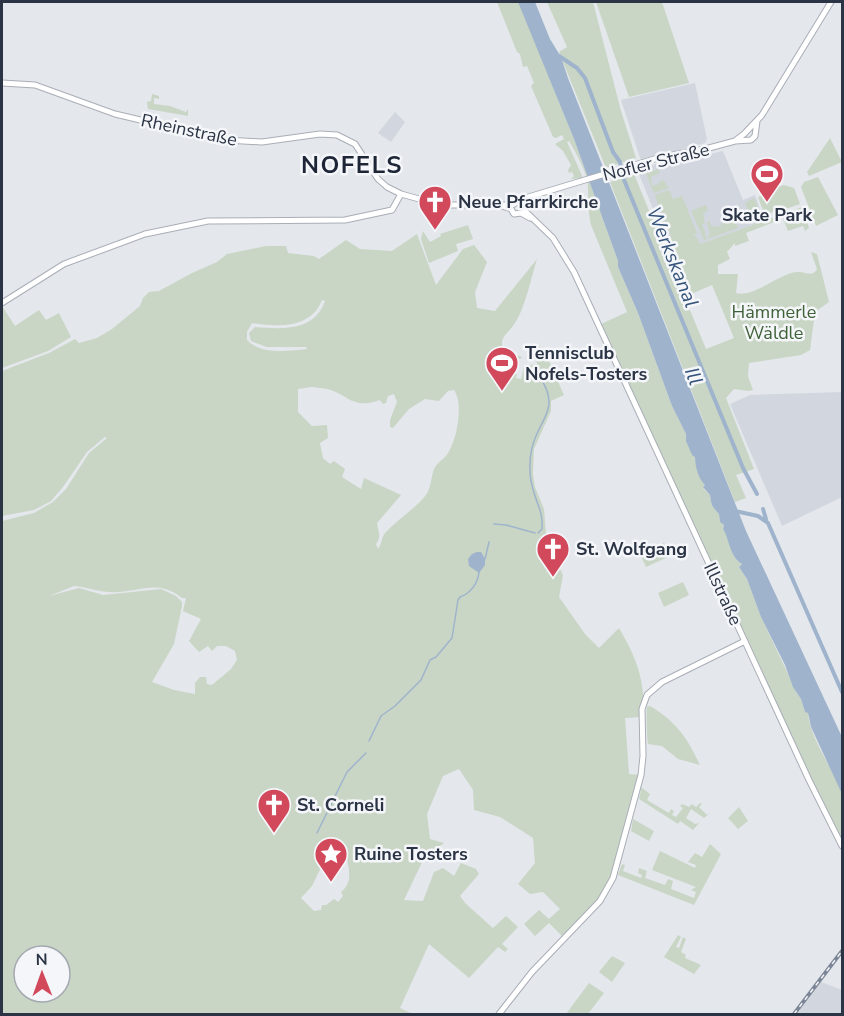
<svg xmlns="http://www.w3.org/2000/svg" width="844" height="1016" font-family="'Nunito Sans',sans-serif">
<rect width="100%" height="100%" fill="#e4e7ec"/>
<path fill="#d2d6de" d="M695,83L707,139L705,143L641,161L621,100Z
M395,112L405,122L391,142L378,133Z
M723,151L743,200L755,195L764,221L700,244L673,243L667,244L637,169L667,161H681Z
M842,392V497L782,526L730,404L750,395Z
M821,982L842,990V1014H797Z"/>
<path fill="#c9d6c5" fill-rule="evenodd" d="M497,2H519L574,139L618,261V267L638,313L672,406L686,434V441L695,456L696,466L702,481L705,485L703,488L710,495C711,504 712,507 719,514L720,522L724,525L723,529C731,540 729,556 742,564L739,567L747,579L761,617L797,693L801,699L805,712H808C808,736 835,771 842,794C844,804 842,834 842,846L599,325L627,312L591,225C588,211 588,199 588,186C588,174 575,151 569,141L567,142L583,178L571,179L574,176L572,172L569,173L568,170L571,165L563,151L555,144L564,139L562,135L556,138L553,137L531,86L534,83L527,66L523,67L520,54L517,52Z
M547,2H593L621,111L636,158L606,168L559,52L567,47Z
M596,2H662L689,83L629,97Z
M152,94L159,96V99L154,98V104L170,106L186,112L188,109V116L148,109L147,102L151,101Z
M830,138L842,162L809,176L807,172Z
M658,169L660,173L651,177L652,186L659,184V182L663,180L669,188L654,193L646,174Z
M634,174L706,349L734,338L712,285L691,294L685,289L686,277L669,237L671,236L660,207L656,206L658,205L655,195L669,190L673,199L682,196L697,233L693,235L696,236L700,244L802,207L809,228L805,231L803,226L788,231L782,216L773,219L774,222L746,233L749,241L735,246V243L727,252L730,259L718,265V274H738L736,293C754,298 780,273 797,272C806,271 812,278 817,269L811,252L817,254L829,302L815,312L810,350L801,355L749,363L748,376L753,390L749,391L734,389L726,398L754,469L736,475L746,498L735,502L610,182Z
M818,177L838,215L816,226L801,187L804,182Z
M784,185L794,188L800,204L780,211L778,209L765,216L758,197L770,193L768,190Z
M754,198L762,218L752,222L745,203Z
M706,205L708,211L703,213L705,223L702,224L707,239L710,234L707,222L709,221L712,227L721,226V224L727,222V219L731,217L729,213L732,212L738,228L704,240L691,211Z
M468,225L473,239L456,244L458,251L429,263L421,239L423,231L430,242L441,236L440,234Z
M417,234L436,285L463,249L474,245L487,262L475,292L477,308L495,311L537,259C531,278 525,310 513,326C507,334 499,338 503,350L522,357L520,359L500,353L495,354L489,367L517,374L516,378L521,379L524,366L537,364L536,349L539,346L544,350L564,395L551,401V411L534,449L533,474L535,487L544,509L546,534L549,546L563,575L559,597L585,634L599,648L619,628C636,657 647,683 642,717L625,718L629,774L641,775L639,789L605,894L564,938L549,923L535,936L524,924L539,910L549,919L560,909L543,892L530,894L518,884L535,863L533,838L500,817L474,810L473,790L459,769L443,776L427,814L430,839L444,843L424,858L404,900L423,901L434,872L443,868L454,876L461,863L476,869L479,874L460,896L466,904L493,928L506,916L518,927L502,944L508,949L505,952L498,947L469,978L429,944L400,1008L413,1014H2V521L34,513L53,502L66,489L89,453L107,438L105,437L87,452L63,487L51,501L34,510L2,516V371L49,353L75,339L79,343L97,338L112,329L140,306L143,298L149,292L159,291L192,273L217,262L227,254L266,246H286L288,253L314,256L319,259L346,240L360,249L392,251ZM322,300L325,301C314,332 282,329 255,327L249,333L251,341L267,347H306L307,349C289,351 261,355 247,340V332L252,323C277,327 311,329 322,300ZM312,387C318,388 325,388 331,390C351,398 355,409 380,400L383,404L386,403L388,396L394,394L397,402L390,420V427L393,428L409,409L425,399L439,401L448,391L454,390C464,404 457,442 446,456C442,460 437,463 434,469C431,477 431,488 426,495C414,510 398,519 385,533C381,538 382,544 378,549L376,544C382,537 378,531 377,523L401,495L364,478L361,489L342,477L345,469L334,461L330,464L323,458L320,443L328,438L327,425L312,426L298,412V389ZM74,586C86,587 96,591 108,592C136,594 157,577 182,598H186L183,611L201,619L189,641L199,652L208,646L212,651L217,646H226L235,651L237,660L231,669L212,685L207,684L206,677H200L195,683V694L174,690L152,682L174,644L182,606V602L176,596L161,589L103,595L79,588L49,596ZM336,850L347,858C349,872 353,882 341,892L343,896L338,902L334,899L326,905H322L321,910L314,911L301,898L312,886L327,855ZM24,956H60V992H24Z
M2,306L15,326L39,310L46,320L59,313L71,337L48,351L2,368Z
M664,543L670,556L646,567L640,554Z
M683,582L689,595L664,607L658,593Z
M650,706C676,721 688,739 700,765L678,759L662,746L648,744C647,738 646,711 647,707Z
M642,785V788L650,794L647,800L669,813L671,809L674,811L672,815L676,817L683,808L680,806L682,804L689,807L692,804L696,807L700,803L702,804L699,807L707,815L711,812L704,818L691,809L686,818L695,824L699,823L693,830L680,821L678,824L639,799Z
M739,807L748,821L738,829L728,818Z
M633,819L654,831L649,841L631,831Z
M710,844L721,854L694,905L618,875L622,864L625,865L623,871L641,878L642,875L638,873L639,868L647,871L645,878L665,885L668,879L673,881L671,889L694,898L696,892L691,890L696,887L652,870L660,851L695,868L696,865L688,862L695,853L702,857Z
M678,935L681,937L676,947L679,948L683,937L686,939L681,952L686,955L685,958L701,965L694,974L664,957Z
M612,956L625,963L612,982L599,972Z
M589,983L604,993L588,1014H566Z"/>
<path fill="#9fb4cc" d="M518,2H535L550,39L561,57L568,78L746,531L842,737V794L811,727L808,713L805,712L801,699L793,687L785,665L761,617L747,579L739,567L742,564C729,556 730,540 723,529L724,525L720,522L719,514C712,507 711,504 710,495L703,487L705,485C698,478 695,466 695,457L692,455L686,441V434L672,406L638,313L618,267V261L574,139Z
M477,552H481L485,559V565L479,573L469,566L468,559L472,554Z"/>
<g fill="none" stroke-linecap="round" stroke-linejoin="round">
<path stroke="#9fb4cc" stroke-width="1.5" d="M494,524L506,525L535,533
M538,533L542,529C543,510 537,506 533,489C529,477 529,460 532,448C538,420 561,410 541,379
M485,559L489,542
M369,741L381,716L395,706L421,680L430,660L436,657L452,638L458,600L460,597C471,593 478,583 479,572
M317,833L347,772L366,753"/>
<path stroke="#9fb4cc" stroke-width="4" d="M559,56L577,68L585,78L613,152L620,162L622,175L743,468L757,494
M763,509L766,519
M735,511L758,516L768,523L842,692"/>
<g stroke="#a9aeb7" stroke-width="7">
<path id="secondary" d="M2,83L35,85L115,114L226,140L262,142L320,134L337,135L355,144L378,179L387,187L401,194L441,205H512
M736,140L744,134L762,115L831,2
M499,205L511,209L514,214L521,213L530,218
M512,205L525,198L658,158L709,148L735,141L751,140L755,136L757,121
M524,210L553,238L574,272L809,780L842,846
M2,303L64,264L145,234L208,221L345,220L392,210L401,194
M499,1014L532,972L600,901L613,878L641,775L643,756L642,709L647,695L662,682L745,641"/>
</g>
<use href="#secondary" stroke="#fff" stroke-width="5"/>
<g stroke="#7d8696" stroke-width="4">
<path id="rail" d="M794,1014L842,951"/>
</g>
<use href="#rail" stroke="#f4f6f9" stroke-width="1.5" stroke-dasharray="4.5" stroke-linecap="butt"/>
</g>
<defs>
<g id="stadium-pin" transform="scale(1.725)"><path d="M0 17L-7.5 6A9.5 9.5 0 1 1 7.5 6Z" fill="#d1495b" stroke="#f4f6f9"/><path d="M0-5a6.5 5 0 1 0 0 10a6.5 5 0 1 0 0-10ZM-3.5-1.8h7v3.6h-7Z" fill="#fff"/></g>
<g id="church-pin" transform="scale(1.725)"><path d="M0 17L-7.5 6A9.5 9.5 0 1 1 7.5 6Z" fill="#d1495b" stroke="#f4f6f9"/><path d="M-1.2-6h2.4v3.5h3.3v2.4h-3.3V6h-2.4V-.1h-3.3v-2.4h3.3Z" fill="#fff"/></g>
<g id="sight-pin" transform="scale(1.725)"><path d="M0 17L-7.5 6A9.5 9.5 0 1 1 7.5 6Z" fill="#d1495b" stroke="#f4f6f9"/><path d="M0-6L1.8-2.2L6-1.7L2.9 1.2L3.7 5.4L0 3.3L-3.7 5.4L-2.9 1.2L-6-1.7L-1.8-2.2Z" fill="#fff"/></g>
</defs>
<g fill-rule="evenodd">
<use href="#stadium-pin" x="767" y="174"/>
<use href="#church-pin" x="435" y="202"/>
<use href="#stadium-pin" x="502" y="363"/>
<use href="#church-pin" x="553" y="549"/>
<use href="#church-pin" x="274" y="805"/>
<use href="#sight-pin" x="331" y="854"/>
</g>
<g text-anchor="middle" stroke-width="5" stroke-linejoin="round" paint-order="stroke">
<g font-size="18" fill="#2b3445" stroke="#f4f6f9">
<text transform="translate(189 130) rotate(12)" y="6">Rheinstraße</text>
<text transform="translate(656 162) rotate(-14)" y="6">Nofler Straße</text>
<text transform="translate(723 594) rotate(65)" y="6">Illstraße</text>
</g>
<g font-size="18" font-weight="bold" fill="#2b3445" stroke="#f4f6f9" text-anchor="start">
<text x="458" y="208">Neue Pfarrkirche</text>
<text x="767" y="221" text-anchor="middle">Skate Park</text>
<text x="525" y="359">Tennisclub<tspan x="525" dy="21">Nofels-Tosters</tspan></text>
<text x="576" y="555">St. Wolfgang</text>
<text x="297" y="811">St. Corneli</text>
<text x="354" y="860">Ruine Tosters</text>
</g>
<g font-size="18" fill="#3f6138" stroke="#f4f6f9">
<text x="774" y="318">Hämmerle<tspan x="774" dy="21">Wäldle</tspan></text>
</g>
<g font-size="20" font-style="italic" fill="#34527a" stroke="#f4f6f9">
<text transform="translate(673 257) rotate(68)" y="7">Werkskanal</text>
<text transform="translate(694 376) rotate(69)" y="7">Ill</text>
</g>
<g font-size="24" font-weight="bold" letter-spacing="1.5" fill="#1d2536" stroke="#f4f6f9">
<text x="352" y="173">NOFELS</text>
</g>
</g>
<rect width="844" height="1016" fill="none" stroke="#2b3445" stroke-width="6"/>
<g transform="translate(42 974) rotate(359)"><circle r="28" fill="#f4f6f9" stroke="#a4a8b1" stroke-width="1.5"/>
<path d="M0-4.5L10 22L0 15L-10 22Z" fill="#d1495b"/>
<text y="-9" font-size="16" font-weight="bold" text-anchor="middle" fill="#2b3445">N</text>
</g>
</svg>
